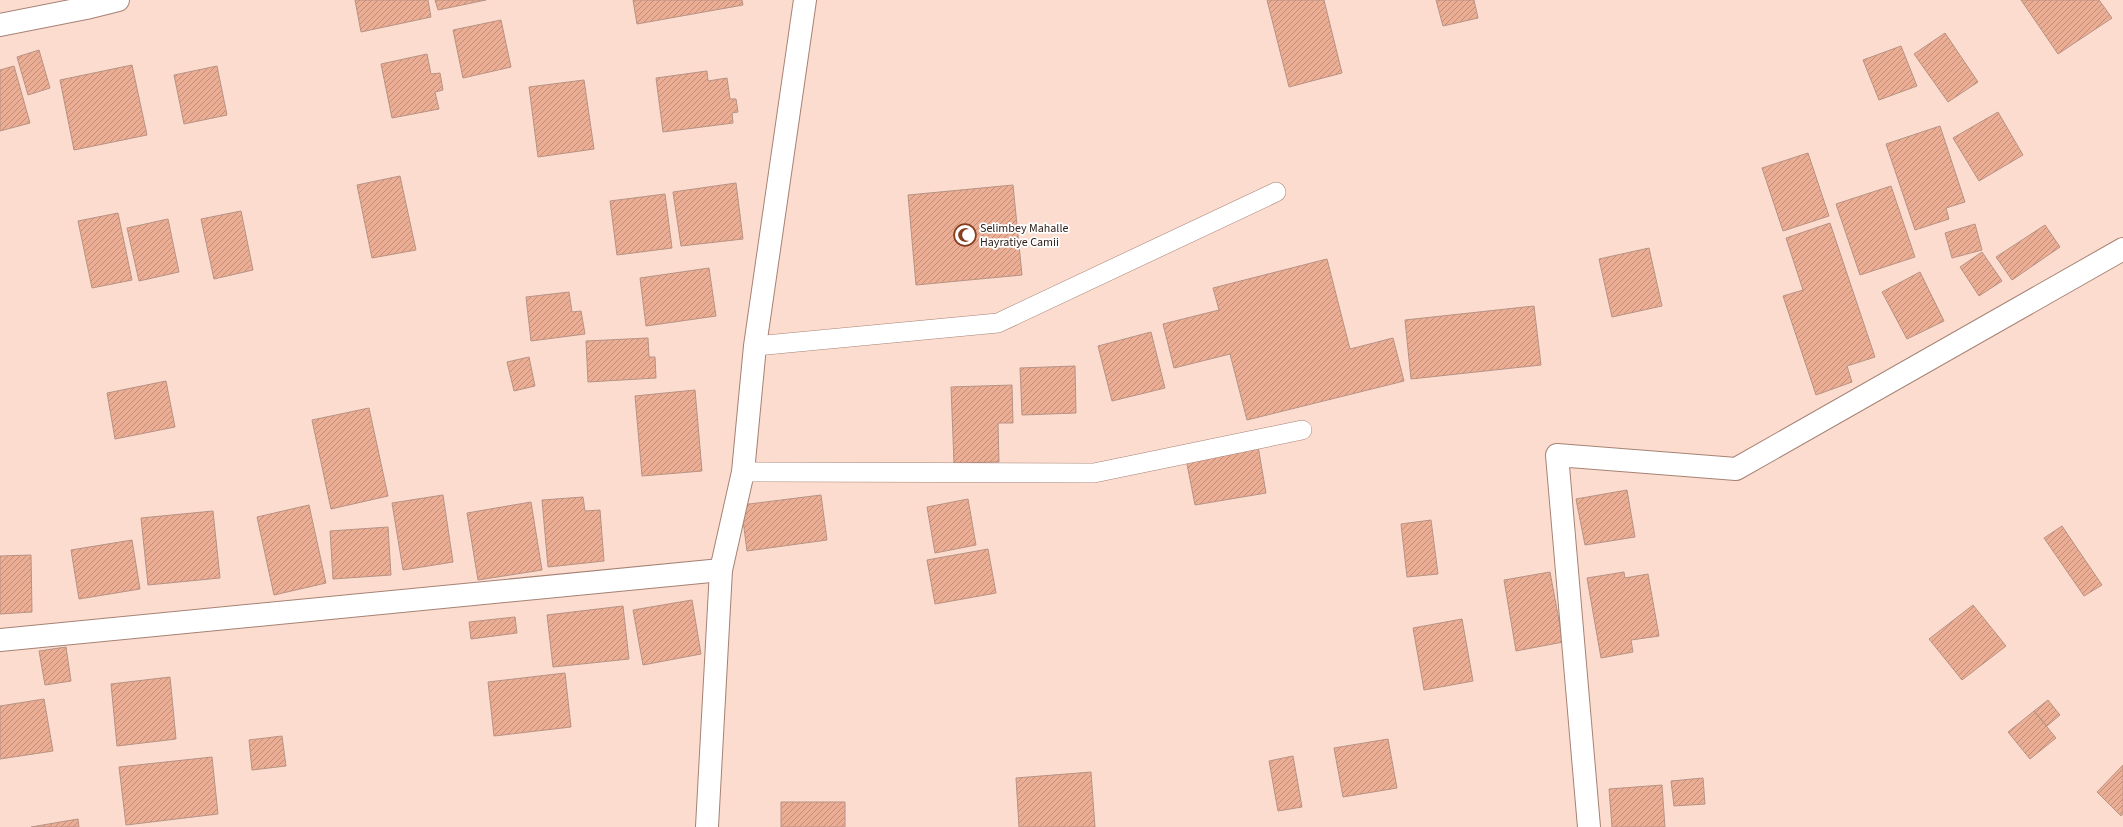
<svg xmlns="http://www.w3.org/2000/svg" width="2123" height="827" font-family="'Source Sans 3',sans-serif">
<defs>
<pattern id="building-hatch" width="6" height="6" patternUnits="userSpaceOnUse"><rect width="6" height="6" fill="#ebad94"/><path d="M-1 1l2-2M0 6l6-6M5 7l2-2" fill="none" stroke="#bf8c78"/></pattern>
</defs>
<rect width="100%" height="100%" fill="#fcdccf"/>
<path fill="url(#building-hatch)" stroke="#b89384" d="M355,0H428L431,17L361,32Z
M435,0H486L438,10Z
M633,0H742L743,5L637,24Z
M1267,0H1324L1342,73L1289,87Z
M1436,0H1474L1478,18L1443,26Z
M2021,0H2099L2112,18L2058,54Z
M501,20L511,67L463,78L453,30Z
M1945,33L1978,82L1948,102L1914,54Z
M1901,46L1917,86L1879,100L1863,60Z
M39,50L50,88L28,95L17,57Z
M427,54L431,74L440,73L443,90L435,92L439,109L392,118L381,64Z
M132,65L147,135L74,150L60,80Z
M14,66L30,123L0,131V70Z
M217,66L227,115L184,124L174,75Z
M707,71L708,81L727,78L730,99H736L738,112L732,113L733,123L663,132L656,78Z
M584,80L594,149L538,157L529,87Z
M1998,112L2023,155L1979,181L1953,138Z
M1940,126L1965,202L1946,208L1949,219L1915,230L1886,144Z
M1808,153L1829,216L1783,231L1762,168Z
M400,176L416,250L372,258L357,185Z
M736,183L743,239L681,246L673,192Z
M1013,185L1022,275L916,285L908,195Z
M1891,186L1915,257L1860,275L1836,204Z
M665,194L672,248L617,255L610,201Z
M241,211L253,270L214,279L201,219Z
M118,213L132,280L92,288L78,221Z
M168,219L179,272L139,281L127,228Z
M1830,223L1875,357L1847,366L1852,382L1816,395L1783,296L1803,290L1786,238Z
M1975,224L1982,250L1952,258L1945,233Z
M2045,225L2060,247L2012,280L1996,257Z
M1649,248L1662,306L1612,317L1599,259Z
M1982,252L2002,281L1979,296L1960,267Z
M1327,259L1350,349L1393,338L1404,381L1247,420L1230,354L1174,368L1163,324L1219,310L1213,288Z
M709,268L716,316L646,326L640,278Z
M1920,272L1944,321L1907,339L1882,292Z
M569,292L572,312L581,311L585,334L531,341L526,297Z
M1534,306L1541,365L1411,379L1405,320Z
M1151,332L1165,388L1112,401L1098,346Z
M648,338L649,357H655L656,378L588,382L586,341Z
M529,357L535,386L514,391L507,362Z
M1075,366L1076,413L1022,415L1020,368Z
M166,381L175,427L115,439L107,393Z
M1012,385L1013,423H998L999,462L954,463L951,387Z
M695,390L702,471L642,476L635,396Z
M369,408L388,496L331,509L312,420Z
M1258,446L1266,493L1195,505L1186,459Z
M1627,490L1635,537L1585,545L1576,499Z
M443,495L453,562L403,570L392,503Z
M821,495L827,540L747,551L741,505Z
M583,497L585,511L600,510L604,561L548,567L542,500Z
M968,499L976,545L935,553L927,507Z
M531,502L542,570L478,580L467,513Z
M309,505L326,583L274,595L257,517Z
M213,511L220,578L148,585L141,518Z
M1431,520L1438,574L1407,577L1401,524Z
M2062,526L2102,585L2084,596L2044,538Z
M388,527L391,575L333,579L330,531Z
M132,540L140,589L79,599L71,550Z
M988,549L996,593L935,604L927,560Z
M31,555L32,612L0,614V556Z
M1550,572L1563,642L1516,651L1504,580Z
M1624,572L1625,578L1648,574L1659,636L1631,640L1633,652L1601,658L1587,578Z
M692,600L701,654L643,665L633,610Z
M1973,605L2006,646L1962,680L1929,639Z
M623,606L629,659L553,667L547,615Z
M515,617L517,633L471,639L469,622Z
M1462,619L1473,681L1424,690L1413,628Z
M66,647L71,681L45,685L39,651Z
M565,673L571,727L494,736L488,682Z
M170,677L176,739L117,746L111,684Z
M44,699L53,751L0,759V706Z
M2048,700L2060,715L2047,726L2034,711Z
M2034,711L2056,738L2030,759L2008,732Z
M282,736L286,766L252,770L249,740Z
M1388,739L1397,788L1343,797L1334,748Z
M1293,756L1302,807L1278,811L1269,761Z
M212,757L218,814L126,825L119,767Z
M2123,765V814L2121,816L2097,792Z
M1091,772L1095,827H1019L1016,778Z
M1703,778L1705,804L1674,806L1671,781Z
M1662,785L1665,827H1612L1609,789Z
M781,802H845V827H781Z
M78,819L79,827H31Z"/>
<g fill="none" stroke-linecap="round" stroke-linejoin="round">
<g stroke="#a68274" stroke-width="20">
<path id="lane" d="M755,346L998,323L1276,192
M743,472L1094,473L1302,430"/>
</g>
<g stroke="#a68274" stroke-width="24">
<path id="street" d="M0,25L86,8L118,0
M0,640L721,570
M1589,827L1557,455L1736,469L2123,249"/>
</g>
<g stroke="#a68274" stroke-width="24">
<path id="secondary" d="M707,827L721,570L743,472L755,346L805,0"/>
</g>
<use href="#lane" stroke="#fff" stroke-width="19"/>
<use href="#street" stroke="#fff" stroke-width="22"/>
<use href="#secondary" stroke="#fff" stroke-width="22"/>
</g>
<defs>
<g id="mosque-ring" transform="scale(1.15)"><circle r="9.5" fill="#fff" stroke="#873f1f" stroke-width="1.5"/><path d="M3.5-4.9A6 6 0 1 0 3.5 4.9A5 5 0 1 1 3.5-4.9Z" fill="#873f1f"/></g>
</defs>
<g fill-rule="evenodd">
<use href="#mosque-ring" x="965" y="235"/>
</g>
<g text-anchor="middle" stroke-width="3.5" stroke-linejoin="round" paint-order="stroke">
<g font-size="12" fill="#30211c" stroke="#fff" text-anchor="start">
<text x="980" y="232">Selimbey Mahalle<tspan x="980" dy="14">Hayratiye Camii</tspan></text>
</g>
</g>
</svg>
